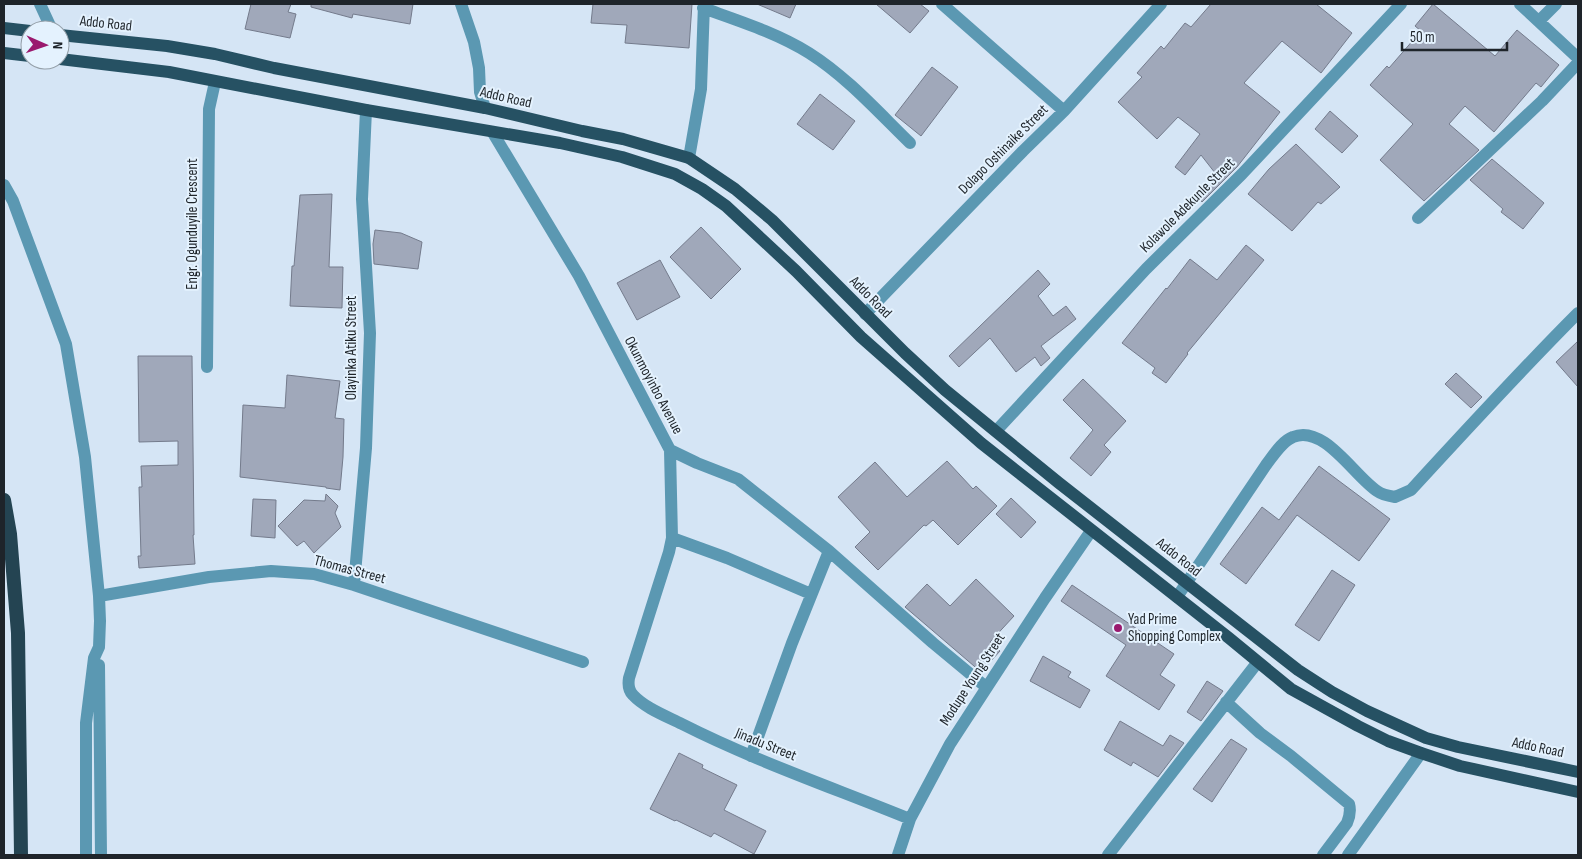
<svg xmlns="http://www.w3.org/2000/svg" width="1582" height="859" font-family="'Sofia Sans Condensed',sans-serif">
<rect width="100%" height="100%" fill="#d5e5f5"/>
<path fill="#a0a8ba" stroke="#747b8c" d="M251,4H291L288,12L296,14L290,38L245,29Z
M311,4H413L410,24L353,14L352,18L311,7Z
M593,4H692L689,48L625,43L627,25L591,23Z
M757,4H796L790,18Z
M876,4H920L929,11L910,33Z
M1211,4H1316L1352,33L1321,73L1282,41L1244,83L1280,112L1237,167L1202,202L1197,196L1219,178L1201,155L1185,175L1175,167L1200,134L1178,117L1157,139L1118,102L1142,77L1137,73L1161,46L1164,49L1185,23L1191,27Z
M1433,4L1495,56L1517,30L1559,65L1541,87L1536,83L1494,132L1465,106L1449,124L1479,150L1424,201L1380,160L1413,124L1370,85L1387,66L1389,68L1421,31L1415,26Z
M932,67L958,87L921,136L895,115Z
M820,94L855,121L833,150L797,124Z
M1330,111L1358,136L1342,153L1315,129Z
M1296,144L1340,187L1321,204L1318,202L1292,231L1248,194L1269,169Z
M1492,159L1544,203L1523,229L1501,212L1503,209L1470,180Z
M332,194L329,267H343L342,308L290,306L292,266H294L300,195Z
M701,227L741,269L711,299L670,257Z
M375,230L401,233L422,242L418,269L374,264L373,244Z
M1246,245L1264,260L1187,353L1188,354L1166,383L1152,373L1155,368L1122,343L1166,288L1167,289L1190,259L1217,280Z
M660,260L680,297L637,320L617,283Z
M1038,270L1050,284L1038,296L1053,316L1066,306L1076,319L1041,346L1050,358L1041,366L1035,357L1016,372L990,338L959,367L949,356Z
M1578,341V387L1556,362Z
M138,356H192L194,535H193L195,564L139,568L138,556H141L139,487H142L141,466L178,465V441L139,442Z
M1456,373L1482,397L1471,408L1445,384Z
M287,375L340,381L335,418L344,419L343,457L340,490L326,488V487L240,477L243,405L285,408Z
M1083,379L1126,421L1104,445L1111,452L1091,476L1070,458L1093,430L1063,400Z
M947,461L973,489L976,486L997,506L958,545L933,520L926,526L924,525L878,570L855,547L870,532L838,497L875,462L907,497Z
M1319,466L1390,519L1359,561L1297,515L1246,584L1220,564L1262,507L1279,520Z
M326,494L338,506L335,513L341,527L314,553L304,541L297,546L278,526L304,500L325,501Z
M1011,498L1036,522L1021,538L996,514Z
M253,499L276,500L275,538L251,536Z
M1332,570L1355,585L1319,641L1295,625Z
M976,579L1014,616L990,642L1000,651L981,672L905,607L927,584L950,606Z
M1072,585L1174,654L1160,675L1175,685L1159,710L1106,676L1126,645L1061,601Z
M1043,656L1071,672L1068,677L1090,690L1080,708L1030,681Z
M1207,681L1223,691L1201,721L1187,712Z
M1120,721L1163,746L1170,735L1184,743L1158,777L1133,762L1131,766L1104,750Z
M1231,739L1247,749L1212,802L1193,789Z
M679,753L703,765L702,768L737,785L724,810L766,831L754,854L714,833L711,837L676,820L675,821L650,809Z"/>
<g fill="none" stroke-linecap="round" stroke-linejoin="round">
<path stroke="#5b98b2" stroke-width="12" d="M40,4L52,30
M461,4L474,42L479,68L480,92L485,108
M942,4L1064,111
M1520,4L1578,58
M703,8C739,21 777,33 809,53C847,77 878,112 910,143
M1539,21L1556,4
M493,133L579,276L670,450L672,538L669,552L629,678C628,684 628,690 633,695C645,708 666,716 682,724C755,761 834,788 910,819
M689,158L701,89L704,4
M4,185L13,201L66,344L85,457L99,596L100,621L99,647L94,658L86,723V855
M1418,218L1542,101L1578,63
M865,314L1023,151L1064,111L1161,4
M207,367L209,109L215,82
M996,431L1146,269L1242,174L1401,4
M670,450L697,463L738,479L829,551L933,643L986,687
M672,538L727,558L811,594
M354,585L366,448L370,333L362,199L366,110
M99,596L209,577L271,571L314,574L354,585L583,662
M1177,597L1266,465C1273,456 1282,441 1293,437C1324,424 1354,476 1377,491C1381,494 1389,496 1395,497L1411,490C1466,430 1521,370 1578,313
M99,665L101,855
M1226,702L1260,733L1291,756L1349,804C1351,811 1350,816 1347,823L1323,855
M751,756L792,643L829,551
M898,855L910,819L950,744L1045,598L1091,531
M1108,855L1257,663
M1348,855L1421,753"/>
<path stroke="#265163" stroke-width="12" d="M4,28L30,31
M60,35L167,46L215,54L274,68L485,108L582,131L623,139L689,158L735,189L772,220L905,353L945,390L1059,483L1298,670L1332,692L1367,711L1426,738L1458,747L1578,772
M4,53L30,56
M60,59L169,72L366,110L560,143L622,157L675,174L702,189L726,206L796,271L861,337L981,443L1229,638L1291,689L1358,726L1388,741L1421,753L1460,766L1578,792"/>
<path stroke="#244452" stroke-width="14" d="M4,500L10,534L18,633L21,855"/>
</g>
<circle fill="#9a196e" stroke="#e4f2fe" stroke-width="2" cx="1118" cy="628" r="5"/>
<g text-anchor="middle" stroke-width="4" stroke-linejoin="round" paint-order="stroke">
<g font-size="15" fill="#1e242a" stroke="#e4f2fe">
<text transform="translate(106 23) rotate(6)" y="5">Addo Road</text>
<text transform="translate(506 97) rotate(13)" y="5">Addo Road</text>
<text transform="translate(1003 149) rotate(-45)" y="5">Dolapo Oshinaike Street</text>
<text transform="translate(1187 205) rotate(-45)" y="5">Kolawole Adekunle Street</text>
<text transform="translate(192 224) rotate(-90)" y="5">Engr. Ogunduyile Crescent</text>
<text transform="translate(871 297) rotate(45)" y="5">Addo Road</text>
<text transform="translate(351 348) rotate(-90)" y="5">Olayinka Atiku Street</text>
<text transform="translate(654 385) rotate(62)" y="5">Okunmoyinbo Avenue</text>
<text transform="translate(1179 557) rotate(38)" y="5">Addo Road</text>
<text transform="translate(350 569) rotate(15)" y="5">Thomas Street</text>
<text transform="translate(972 679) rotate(-57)" y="5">Modupe Young Street</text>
<text transform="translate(766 744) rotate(22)" y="5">Jinadu Street</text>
<text transform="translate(1538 747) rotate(12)" y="5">Addo Road</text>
</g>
<g font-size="15" fill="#1e242a" stroke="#e4f2fe" text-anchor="start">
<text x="1128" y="624">Yad Prime<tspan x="1128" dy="17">Shopping Complex</tspan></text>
</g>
</g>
<rect width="1582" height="859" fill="none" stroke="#1e242a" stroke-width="10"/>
<g transform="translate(45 45) rotate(92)"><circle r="24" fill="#e4f2fe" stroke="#95a0a9"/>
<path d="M0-4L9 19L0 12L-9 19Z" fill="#9a196e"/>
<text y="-8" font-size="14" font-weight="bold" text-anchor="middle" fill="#1e242a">N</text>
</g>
<path d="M1402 42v8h105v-8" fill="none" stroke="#1e242a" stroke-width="2.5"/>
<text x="1410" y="42" font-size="15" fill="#1e242a" stroke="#e4f2fe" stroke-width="4" paint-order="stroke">50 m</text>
</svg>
